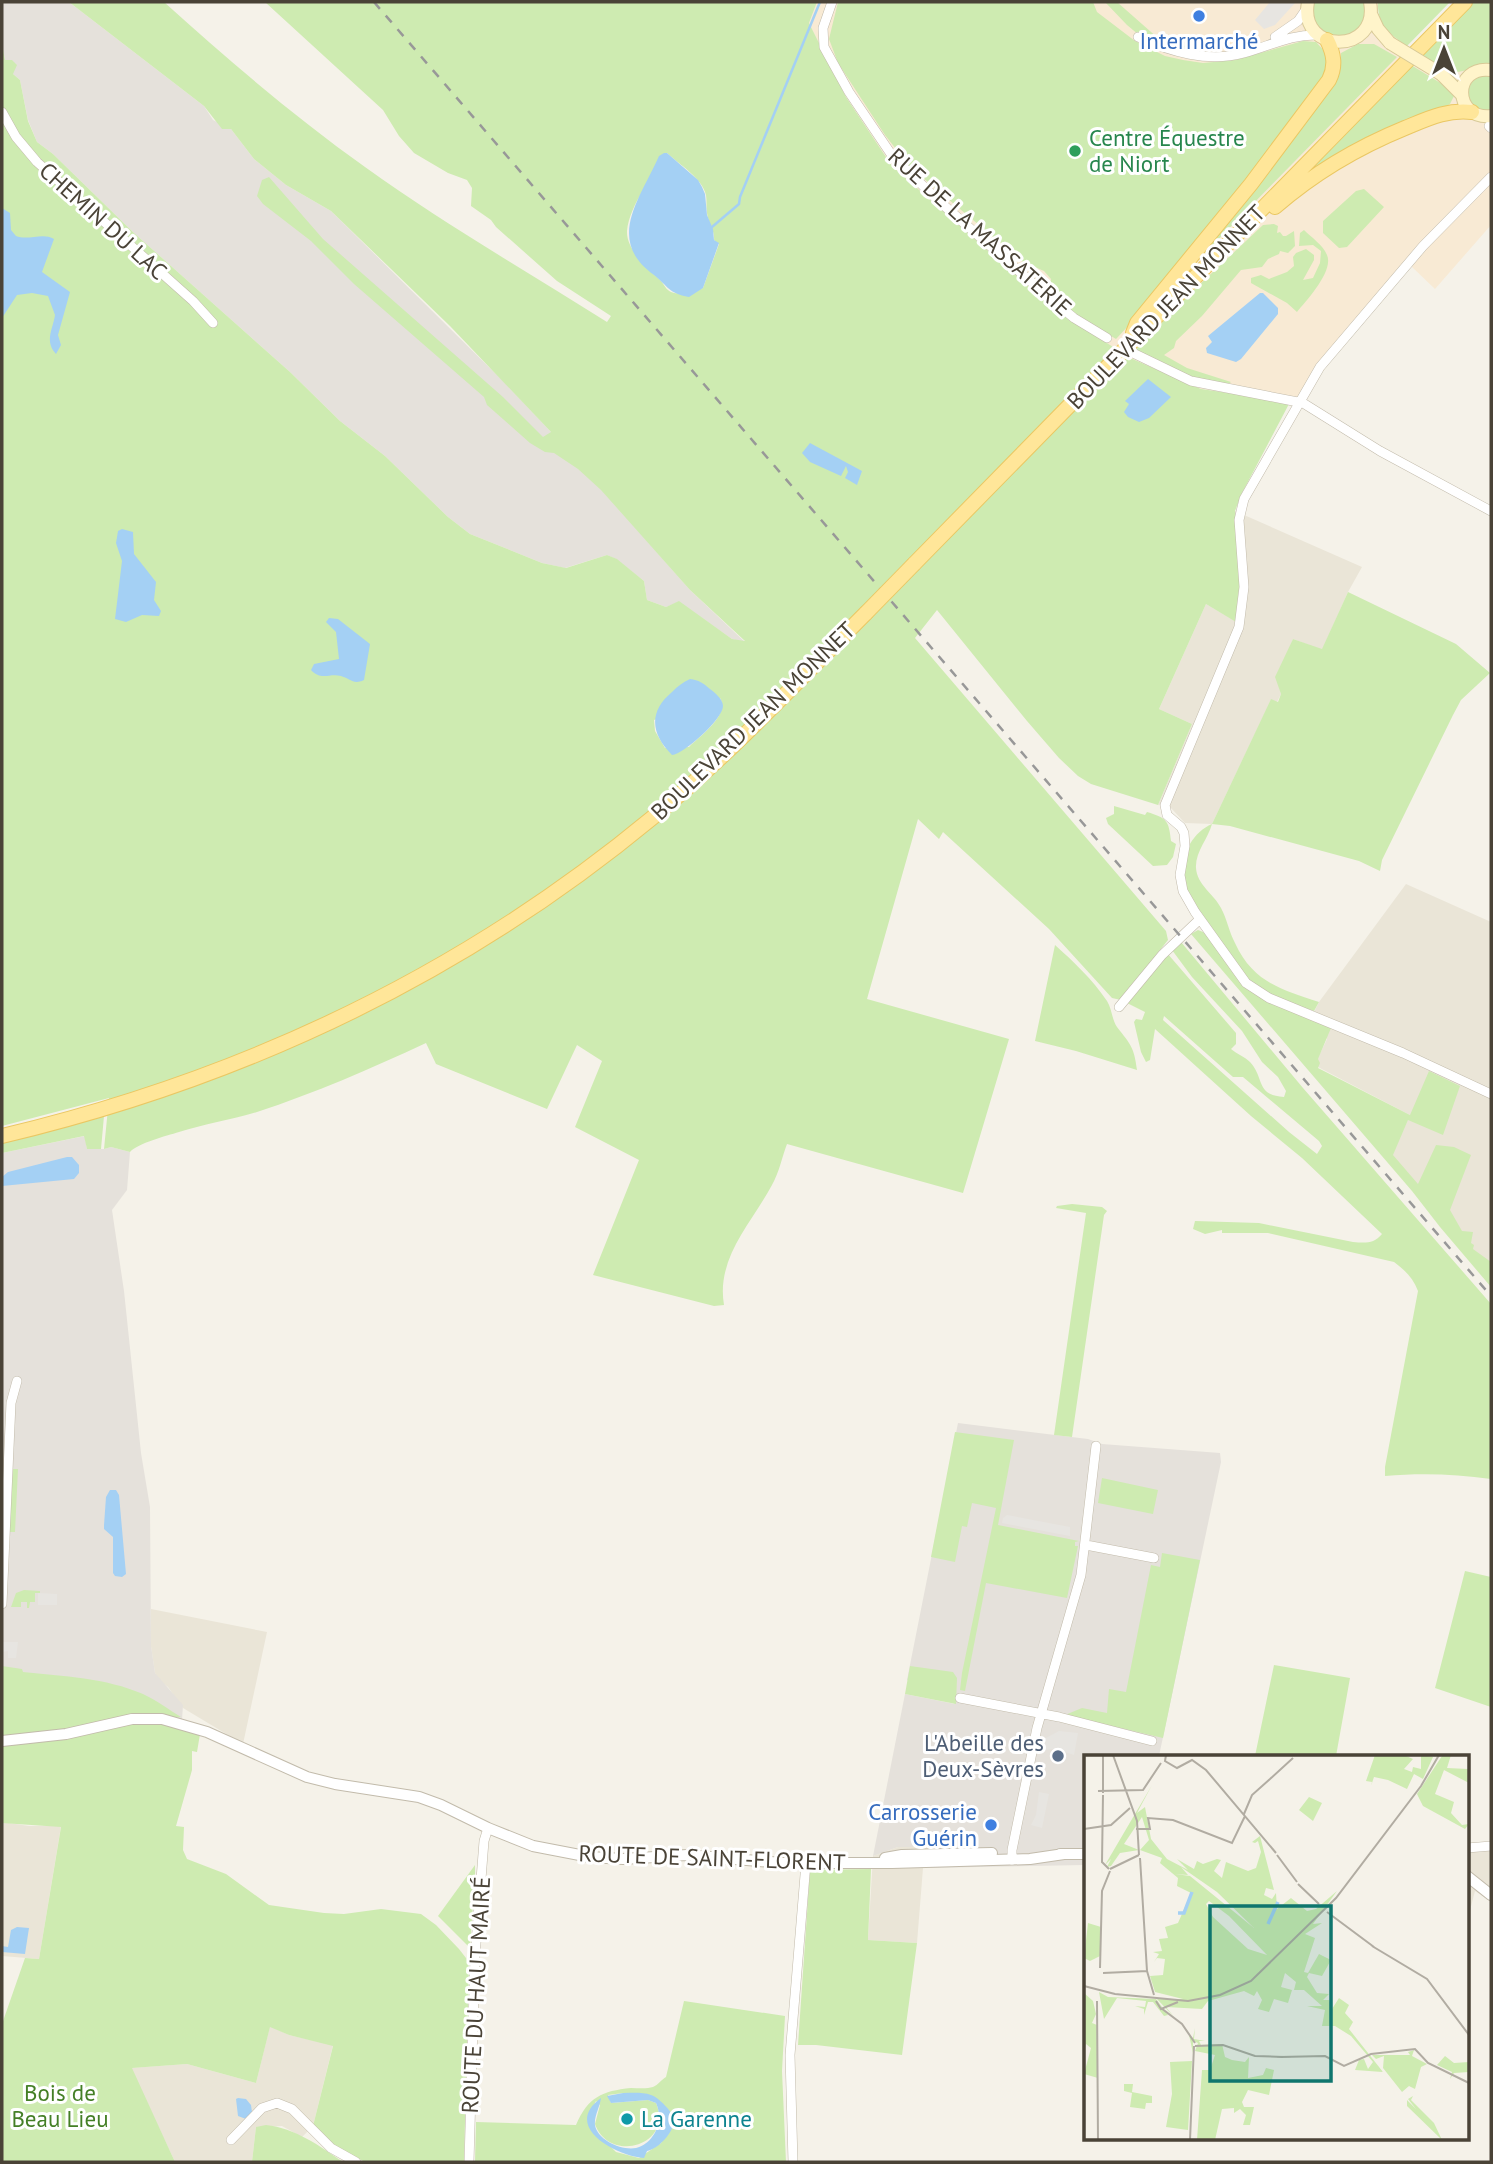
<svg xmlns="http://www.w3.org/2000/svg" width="1493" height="2164" font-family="'PT Sans',sans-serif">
<rect width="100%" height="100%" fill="#f5f2e9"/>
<path fill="#eae5d7" d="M1235,511L1362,567L1348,592L1322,650L1293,639L1278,682L1281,694L1277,702L1271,700L1212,824L1185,823L1170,807L1158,805L1192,724L1159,709L1206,604L1235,621L1240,579Z
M1406,884L1491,922V1273L1390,1160L1410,1115L1318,1067L1317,1060L1327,1039L1311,1018L1319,1002Z
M151,1609L267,1632L243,1744L183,1708L168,1687L158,1679L155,1673L151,1646Z
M2,1822L29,1826H61L39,1959L2,1956Z
M1491,1842V1902L1475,1891L1467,1922V1843Z
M898,1847H936L923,1868L917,1943L868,1940L873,1856Z
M270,2026L289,2035L333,2045L313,2126L302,2137L282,2126L256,2127L252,2162H175L131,2068L187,2064L256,2083Z"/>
<path fill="#f8ead4" d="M817,2H1378V13L1387,32L1443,69L1457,72L1480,64L1491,63V225L1435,289L1411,266L1406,270L1321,373L1307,398L1290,402L1201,389L1128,357L1047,304L892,166L846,97L809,23Z"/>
<path fill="#e5e1db" d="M2,2H69L204,106L213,120L231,129L254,159L286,185L331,211L504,382L551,432L690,590L746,643L732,639L679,602L666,607L647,600L644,581L616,559L607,555L565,568L542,563L470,534L448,517L385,456L340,421L290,372L134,233L53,154L37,142L28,120L20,80L13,74L5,60L2,44Z
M85,1136L87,1149H104L111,1147L130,1152L127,1190L112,1210L124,1291L141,1453L150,1507L151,1646L155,1673L183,1705L182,1720L197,1752L186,1747L2,1754V1153Z
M958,1423L1088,1439L1102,1444L1220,1453L1221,1462L1159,1756H1085V1865L923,1868L935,1847H898L873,1856L905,1694L955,1704L907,1680Z"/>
<path fill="#ceebb1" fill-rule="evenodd" d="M69,2H164C228,60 295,117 365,167C443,223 526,271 607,322L611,316L557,281L496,227L491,220L471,206L472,188L467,180L448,173L414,153L399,136L383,110L265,2H817L809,23L846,97L892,166L1047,303C1051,295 1048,288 1051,279L1044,271L1023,262L910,167L885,135L838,63L829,39L838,2H1093L1097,12L1135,41L1165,56L1183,60L1203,63L1235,60L1303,41L1316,42L1327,54V71L1296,116L1146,307L1116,339L1103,331L1101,339L1128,357L1201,389L1290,402L1242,493L1235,511L1240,579L1236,622L1206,604L1159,709L1192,724L1158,805L1091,784L1078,776L1059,758L1027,721L937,610L915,638L1166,931L1168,940L1156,955L1167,953L1236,1033V1044L1231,1049C1237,1054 1245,1057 1250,1062C1265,1078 1255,1095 1284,1097L1286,1091L1278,1077L1262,1062L1242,1031L1192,977L1172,950L1181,942L1303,1088L1491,1304V1479C1455,1474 1421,1473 1385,1476V1467L1418,1291C1413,1278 1405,1270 1394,1262L1268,1233H1222V1230L1205,1234L1193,1229L1195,1221L1259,1223L1353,1242C1365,1243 1374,1244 1382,1234L1302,1158L1251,1116L1155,1029L1150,1060L1146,1062L1141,1052L1134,1022L1136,1019L1142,1020L1145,1012L1121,1000L1112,998L1049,929L943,832L939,839L918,819L867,999L1009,1039L963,1193L787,1144C782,1157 779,1173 772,1185C751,1224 716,1258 724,1305L714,1306L593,1275L639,1160L575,1127L602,1061L577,1045L547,1109L436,1064L426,1043C370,1069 315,1093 257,1112C231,1120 204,1124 179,1132C166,1136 138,1143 130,1152L111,1147L104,1149L109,1098L2,1126V44L5,60H12L17,65L13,74L20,80L28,121L37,142L53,154L134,233L290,372L340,421L385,456L448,517L470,534L542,563L566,568L607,555L617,559L644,581L647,600L666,607L679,601L732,639L745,641L690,590L601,490L578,469L554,453L545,452L530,443L487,405L484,397L354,284L311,241L263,204L257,196L262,180L269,177L323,239L503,397L543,437L551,432L450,326L331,211L286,185L254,159L231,129H222L204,106ZM667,153C680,165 702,178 706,195C707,201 706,207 707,213C708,223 715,230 714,240L719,244L703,288C695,290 679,296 671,292C666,290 664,284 660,280C648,269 626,249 627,231C630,204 653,176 667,153ZM720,698C730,715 700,736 689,747L665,748L655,731L654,720ZM1164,1016L1233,1077H1243L1319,1141L1322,1146L1317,1154L1289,1132L1163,1020Z
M1105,2H1117L1159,39L1193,48L1177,47L1141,34L1139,35L1127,25Z
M1314,2H1365C1373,38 1321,49 1314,19C1313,14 1314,7 1314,2Z
M1378,2H1450L1407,46C1389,34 1377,25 1378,2Z
M1473,2H1491V63C1480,64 1474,68 1463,71C1447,76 1434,63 1421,55Z
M1358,44H1374L1397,57L1201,257L1204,249L1337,76L1341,66V53Z
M1411,65L1447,87L1454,96L1450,104L1277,199Z
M1479,76H1491V111L1487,112L1470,105C1467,91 1467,85 1479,76Z
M1364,189L1384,207L1347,247L1339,248L1323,233V221L1356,191Z
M1274,224L1278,226L1277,233L1280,232L1283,236H1286L1294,231L1295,246L1288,253L1280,251L1279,254L1268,259L1262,267L1241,270L1202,316L1176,341L1174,348L1164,355L1187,368L1231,382L1226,386L1184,376L1132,348L1263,225Z
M1304,230C1311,237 1323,245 1327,255C1334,271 1307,300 1297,312L1287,303L1251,283V278L1261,275L1269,279L1287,272L1294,266L1293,257L1296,253L1306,249L1314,255V260L1303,280L1313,278L1320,263L1321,251L1313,245L1299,246L1300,233Z
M1348,592L1456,644L1490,673L1461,700L1453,715L1382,860L1380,871L1359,861L1230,826L1212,824C1208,839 1195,852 1196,868C1197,885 1214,894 1221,908C1227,919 1229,932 1235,943C1253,982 1280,989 1319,1002L1314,1011L1271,997L1331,1028L1318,1059L1320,1063L1318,1068L1410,1115L1429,1071L1460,1086L1443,1135L1408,1120L1393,1155L1418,1184L1436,1145L1454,1147L1471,1155L1450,1210L1462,1231L1473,1232L1471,1243L1474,1245L1473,1249L1491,1262V1287L1440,1227L1412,1191L1191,934L1198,930L1203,932L1227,951C1216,932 1196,911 1186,893C1174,868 1188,834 1212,824L1271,699L1278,702L1281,694L1275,677L1293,639L1322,649Z
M1114,806L1145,815L1147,812C1167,818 1169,821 1171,841L1176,844L1173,857L1167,865L1153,866L1108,824L1106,818L1114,814Z
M1055,945C1074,962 1092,979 1107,1001C1112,1009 1112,1020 1117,1027C1131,1045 1134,1047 1137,1070L1076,1051L1035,1041Z
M104,1116L101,1149H87L84,1136L2,1153V1141Z
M1072,1204L1102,1207L1107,1211L1104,1215L1072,1437L1054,1435L1086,1213L1056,1208L1057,1206Z
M955,1432L1014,1440L998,1525L1079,1541L1075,1542V1546H1078L1067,1598L986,1583L965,1691L960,1690L962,1673L996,1508L972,1503L967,1527L962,1526L955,1562L931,1557Z
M12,1469H18L15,1532H9Z
M1102,1478L1158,1490L1153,1514L1098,1503Z
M1162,1553L1200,1560L1163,1738L1065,1715L1082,1708L1107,1713L1109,1689L1126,1692L1151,1565L1160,1567Z
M1465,1571L1491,1577V1707L1435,1688Z
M24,1590L40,1591V1593H35V1602H30L29,1608H27V1602H21V1607H11L16,1593Z
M1274,1665L1350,1678L1336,1756H1255Z
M2,1666L22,1669L23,1672C63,1676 106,1678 143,1694C156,1700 168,1709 181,1717L93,1725L2,1738Z
M910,1666L953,1672L957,1678L956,1704L905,1694Z
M161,1723L200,1734L197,1752L192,1751V1770L176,1826L184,1827L183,1850L187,1859L226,1874L269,1905L324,1913L344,1914L381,1909L421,1914L436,1925L459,1949L466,1958L469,1967L464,2162H365L331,2144L313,2126L333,2046L289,2035L270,2027L256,2083L187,2064L132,2068L175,2162H2V2024L25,1958L39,1959L61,1827L2,1823V1744L126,1724Z
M475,1865V1874L470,1948L438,1916Z
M871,1869L868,1940L917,1943L902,2055L816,2045H798L810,1870Z
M684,2001L785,2016L782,2071L786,2162H475L476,2122L576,2125C588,2097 602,2091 631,2088C638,2088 647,2089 653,2087C658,2085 662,2079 666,2077ZM623,2093C643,2097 666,2098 674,2119L661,2143L639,2158L616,2152L588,2124L591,2111L596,2101L600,2105L595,2124C609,2164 674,2146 656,2103L648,2100L611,2103L608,2095Z
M266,2125C295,2128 320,2146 343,2162H252L256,2127Z"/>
<path fill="#e7e5e1" d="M1270,2L1295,3L1275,25L1264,29L1255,20Z
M1007,1515L1070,1527V1536L1002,1523L1003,1518Z
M38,1593L57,1594V1605H38Z
M2,1642H18L16,1658H8V1651L2,1652Z
M1059,1731L1078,1733L1074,1755L1056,1749L1043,1750L1044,1739Z
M1039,1792L1049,1794L1042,1828L1031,1825L1036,1815Z"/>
<path fill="#a4d0f4" d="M664,153H667L698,180L702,187L705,194L707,215L713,229L714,240L719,243L703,288L689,297C668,293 669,287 654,275C605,240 640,199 659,156Z
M2,208L10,213L11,230L16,236C28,241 43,232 54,239L42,272L70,292L58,335L61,345L56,354C44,341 53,329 55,315L48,296L32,293L17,295L2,318Z
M1260,293H1263L1278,308V314L1241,359L1236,362L1207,353L1206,348L1212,342L1208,336Z
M1148,379L1171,397L1149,418L1139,422L1128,417L1124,412L1129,404L1125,401Z
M810,443L862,471L857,485L845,478L848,472L846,466L841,476L810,462L802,453Z
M122,529L133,532L134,554L156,582L154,600L161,611L159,616L142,615L126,622L115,619L122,561L116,543L118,531Z
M329,618L338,619L370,644L364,680C353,685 351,679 341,676C329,673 321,681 311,670L314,664L339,659L336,632L326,622Z
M690,679C699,680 703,683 710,689C715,693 723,699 723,706C723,719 684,754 672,755C651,734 648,712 672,692C678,686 683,682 690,679Z
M67,1157H72L79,1165V1173L74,1179L2,1186V1177L8,1172Z
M110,1490H116L119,1495L126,1574L122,1577L115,1576L113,1573V1537L104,1529V1525L106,1497Z
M17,1927L29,1928L25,1954L2,1952V1946L8,1947L11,1930Z
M623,2093C632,2093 643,2092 651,2095C658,2097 673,2112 674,2119C675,2132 657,2150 647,2151L644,2158C617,2156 561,2127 601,2098C600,2107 594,2116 595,2125C597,2140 622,2151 636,2148C655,2143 664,2120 656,2103L648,2100L611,2103L607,2096Z
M238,2098L246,2099L251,2105L252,2112L246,2119L238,2116L236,2099Z"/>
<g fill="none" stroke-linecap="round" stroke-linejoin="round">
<path stroke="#a4d0f4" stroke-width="2.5" d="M712,227L739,204L740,197L820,2"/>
<g stroke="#c2bbab" stroke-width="10">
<path id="minor" d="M832,2L823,28L824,47L849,92L893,157L940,202L1045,294L1074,318L1107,338
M1138,37C1171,52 1208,63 1244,53C1270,46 1291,34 1318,35
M1275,37L1298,21L1307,8
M2,112L16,137L37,162L193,301L213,323
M1489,126L1491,128
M1491,177L1423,246L1320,367L1244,499L1239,520L1244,587L1239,627L1165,805L1167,815L1181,827L1184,833L1185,846L1180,875L1183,891L1195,912L1246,983L1269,998L1403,1053L1491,1094
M1131,352L1191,381L1303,403L1380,451L1491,511
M1119,1007L1162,955L1200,919
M1086,1545L1154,1558
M2,1604L11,1403L17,1381
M960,1698L1059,1717L1152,1741
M1467,1848L1491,1846
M1012,1860V1850L1037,1728L1081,1575L1096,1446
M231,2140L262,2108L277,2103L292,2109L331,2148L356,2162
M469,2162L475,1956L484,1841L488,1828
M793,2162L790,2055L806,1863"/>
</g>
<g stroke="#c2bbab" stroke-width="12">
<path id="tertiary" d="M2,1741L66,1734L132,1719H162L207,1732L307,1777L335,1784L419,1797L441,1805L488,1828L533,1846L590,1857L623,1859L687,1855L782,1863H892L1030,1859L1064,1854
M1060,1854H1085
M885,1858L902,1855L992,1853
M1467,1876L1491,1895"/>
</g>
<g stroke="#d7c997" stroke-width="14">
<path id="secondary" d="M1308,2C1298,55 1380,55 1370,2
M1371,14L1378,29L1390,43
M1491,70C1452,65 1453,120 1491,116
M1441,74L1462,95"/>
</g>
<g stroke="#eac763" stroke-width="16">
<path id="primary" d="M1275,207C1314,173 1356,148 1405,128C1427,119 1447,109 1472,112
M1133,333L1137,323L1251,184L1329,80C1336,66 1334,54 1327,40
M914,564L1465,2
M2,1136C242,1079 461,976 652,818C729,755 796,683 866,613"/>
</g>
<use href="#minor" stroke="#fff" stroke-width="9"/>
<use href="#tertiary" stroke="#fff" stroke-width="10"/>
<use href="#secondary" stroke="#fff4ca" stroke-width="12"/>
<use href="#primary" stroke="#ffe699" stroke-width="14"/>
<path stroke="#989898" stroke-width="2.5" stroke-dasharray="9 9" stroke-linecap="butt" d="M374,2L1491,1296"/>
<g stroke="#d7c997" stroke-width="14" stroke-linecap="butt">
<path id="secondary-bridge" d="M1390,43L1441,74"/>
</g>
<g stroke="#eac763" stroke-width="16" stroke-linecap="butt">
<path id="primary-bridge" d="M866,613L914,564"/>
</g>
<use href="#secondary-bridge" stroke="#fff4ca" stroke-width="12"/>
<use href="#primary-bridge" stroke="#ffe699" stroke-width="14"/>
</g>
<g fill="#3f7fe0" stroke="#fff" stroke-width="2.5">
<circle cx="1199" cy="16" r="7"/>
<circle cx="991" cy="1825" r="7"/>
</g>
<circle fill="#2e9e5b" stroke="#fff" stroke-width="2.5" cx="1075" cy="151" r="7"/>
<circle fill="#5c6f8a" stroke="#fff" stroke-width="2.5" cx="1058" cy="1756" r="7"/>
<circle fill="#0f9aa8" stroke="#fff" stroke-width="2.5" cx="627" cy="2119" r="7"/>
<g text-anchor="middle" stroke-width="6" stroke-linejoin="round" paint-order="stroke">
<g font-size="23" fill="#366cbe" stroke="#fff">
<text x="1199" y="49">Intermarché</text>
<text x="977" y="1820" text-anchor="end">Carrosserie<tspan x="977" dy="26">Guérin</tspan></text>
</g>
<g font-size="23" fill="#27864d" stroke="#fff" text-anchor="start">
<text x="1089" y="146">Centre Équestre<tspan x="1089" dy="26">de Niort</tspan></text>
</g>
<g font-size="23" fill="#4a4337" stroke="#fff">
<text transform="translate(103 221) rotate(42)" y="8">CHEMIN DU LAC</text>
<text transform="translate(980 232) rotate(42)" y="8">RUE DE LA MASSATERIE</text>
<text transform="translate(1166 307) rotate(-46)" y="8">BOULEVARD JEAN MONNET</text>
<text transform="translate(753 721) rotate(-44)" y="8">BOULEVARD JEAN MONNET</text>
<text transform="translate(712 1858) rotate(2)" y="8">ROUTE DE SAINT-FLORENT</text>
<text transform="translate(476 1995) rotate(-87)" y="8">ROUTE DU HAUT MAIRÉ</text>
</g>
<g font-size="23" fill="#4e5e75" stroke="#fff" text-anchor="end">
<text x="1044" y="1751">L'Abeille des<tspan x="1044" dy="26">Deux-Sèvres</tspan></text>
</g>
<g font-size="23" fill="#447f26" stroke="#fff">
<text x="60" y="2101">Bois de<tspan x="60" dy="26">Beau Lieu</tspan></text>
</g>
<g font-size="23" fill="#0d838f" stroke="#fff" text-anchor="start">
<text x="641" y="2127">La Garenne</text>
</g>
</g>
<g transform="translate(1084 1755)">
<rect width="385" height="385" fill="#f5f2e9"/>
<path d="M291,0H320L329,4L320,14L328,17L329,12L337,14V0L349,2L339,24L330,19L323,34L304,25L290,22L287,31L288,27L282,26ZM367,0L363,13L384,14L385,28L360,15L351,39L370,47L367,58L378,70L385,69L381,74L339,51L333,39L358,1ZM68,30L53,58L61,52L67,84L83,104L104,115L93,104L110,114L113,106L119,109L133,104L137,105L130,116L138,123L142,107L164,116L172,113L177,97L174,86L171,88L168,87L176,81L190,135L182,133L180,140L188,144L192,138L193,154L207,143L223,156L232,154L253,136L229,169L238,168L221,179L231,183L220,217L224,218L235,199L247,205L238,221L225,218L223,222L233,238L245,239L239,245H245L248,254L255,243L265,250L261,258L269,267L265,274L299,317L271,315L275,305L280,304L284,314L289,307L267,281L251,271H238L241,255L223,251H238L220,235H210L212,227L201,218L197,232L208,235L204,248L190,244L185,257L174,254L178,245L173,236L170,241L160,236L124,246L118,254L82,252L90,262L73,244H99L71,237L66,221L79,220L81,204L73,203L70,207L75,199L69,197L78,196L75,184L84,183L81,172L94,168L107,138L93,131L94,123L76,108L78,103L56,95L65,85L58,62L40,89L55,95L36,98L27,111L23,112L27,104L21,110ZM97,112L133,137L170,173L106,121L91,119L104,120ZM125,146L145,161L183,200L164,194L129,162L122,149ZM225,42L238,48L229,66L215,55ZM4,168L17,172L16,201L6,206L0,203ZM15,237L24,242L72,244L84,260L80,261L69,247H64L60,260V254L51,251L61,252L62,246L33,243L20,264ZM0,238L9,246L12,259L8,268L13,270L14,323L0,319L7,293L2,289L0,296ZM111,273L110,284L121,286H115L117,290L138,289L141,302L148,305L161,307L165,302L164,323L179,320L182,313L190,315L185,340L164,335L158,347L160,352H170L166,370H159L162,360L156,354L150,358V353L138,354L131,385H113L118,315H126L131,300L111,296L114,288L109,286V298L105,280L109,283ZM330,295L328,301L343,309L337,312L331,334L325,331L318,337L299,313L300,301L292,304L288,300H326L324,297ZM361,301L370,308L385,307V317L370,318L366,324L368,317L353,310ZM108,306L104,375L82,372L88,339L86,307ZM40,329H49L48,337L68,341V348H62L61,354L46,352L48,338L40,336ZM329,341L327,345L350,368L358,385L323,351V345L332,354L324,344Z" fill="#ceebb1" fill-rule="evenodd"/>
<path fill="none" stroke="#a4d0f4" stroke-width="3.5" d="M94,158H100L108,137M184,169L194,147"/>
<path fill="none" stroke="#b1aca2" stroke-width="2" d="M29,0L53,66L55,100M82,0L81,6L93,13L108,5L122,15L192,98M180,0H256M186,24L209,3M14,36L59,35L77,8M19,38V0M19,40L18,107L25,114M160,59L168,40L186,24M0,74L27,70L46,53M52,74H66L64,63L89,65L148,88L161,61M193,100L213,127M26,114L55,100M214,129L235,149M243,157L290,192M288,191L343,224L385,280M16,213L18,136L26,116M63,216L70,240M19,218L63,216L56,103M0,231L31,239L104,246L136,240L167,226L252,143L337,31L355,0M13,246L14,385M72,246L77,254L94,247M77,253L98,269L111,288M111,291L139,290L171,301L199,302M196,302L241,301L260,311L287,299L331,294L344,308L385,328M106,385L110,291"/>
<path fill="#0f766e" fill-opacity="0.15" stroke="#0f766e" stroke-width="3.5" d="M126,151H247V326H126Z"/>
<rect width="385" height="385" fill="none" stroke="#4a4337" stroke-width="3.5"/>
</g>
<rect width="1493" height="2164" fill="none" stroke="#4a4337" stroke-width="7"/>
<g transform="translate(1444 49)" stroke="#ffffff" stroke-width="5" paint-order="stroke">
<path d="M0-5L12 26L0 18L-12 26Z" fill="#4a4337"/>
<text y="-10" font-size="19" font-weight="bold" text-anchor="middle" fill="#4a4337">N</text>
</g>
</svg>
